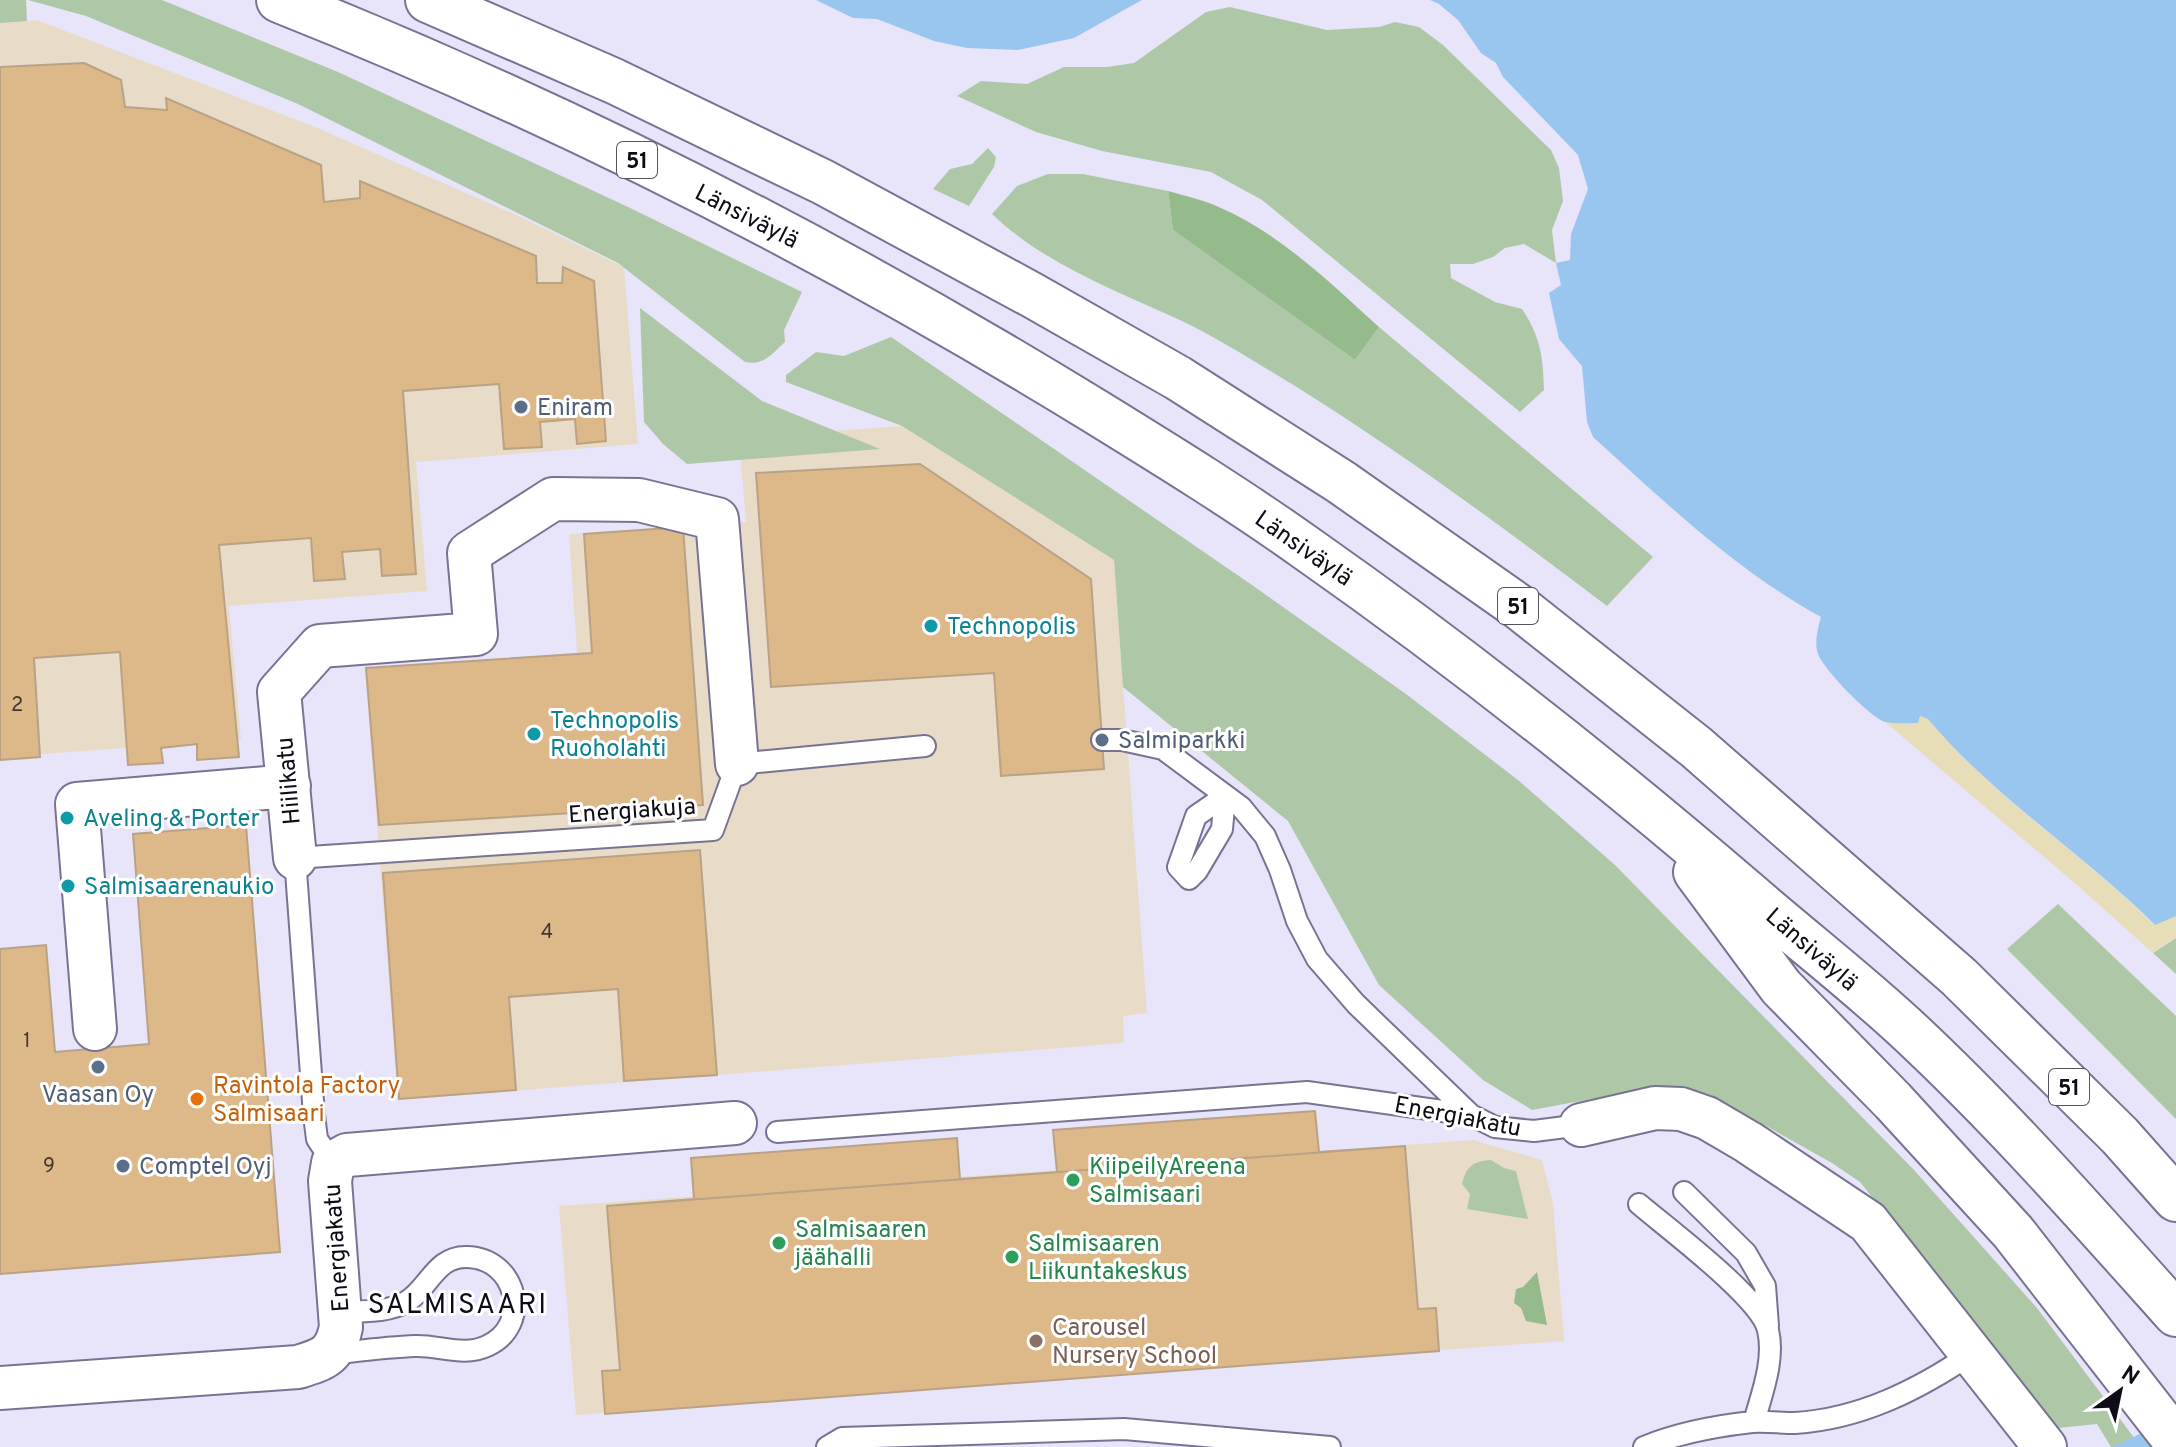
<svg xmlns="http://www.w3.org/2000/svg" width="2176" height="1447" font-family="Overpass,sans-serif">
<rect width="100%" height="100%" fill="#e8e4fa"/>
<path fill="#e8dcc8" d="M37,20L315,127L512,213L624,267L638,444L416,462L427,591L229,606L241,740L0,757V23Z
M902,426L1114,560L1147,1013L1123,1016L1124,1043L398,1100L365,668L577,653L569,534L746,522L739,438Z
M1473,1140L1542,1160L1553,1203L1564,1341L576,1415L559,1206Z"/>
<path fill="#aec8a7" d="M0,0H26L27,21L0,23Z
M28,0H162L338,72L626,206L802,292L784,330L785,342C772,354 763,366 745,362L618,263L298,104L86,16Z
M1230,7L1327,30L1379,27L1395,22L1419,27L1443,45L1551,150L1559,168L1563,201L1552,230L1556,263L1524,244L1505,248L1493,257L1473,264H1450L1451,278L1495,302L1522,309C1541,338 1543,357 1544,390L1520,412L1262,200L1211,172L1102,151L1036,132L957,96L981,81L1027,84L1064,67H1107L1134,63L1206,12Z
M988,148L996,157L994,167L969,206L933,189L950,169L972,164Z
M1048,174H1083L1168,191L1173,230L1355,360L1379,327L1653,557L1607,606C1495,521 1382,438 1262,366C1236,350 1209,334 1182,321C1117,291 1044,264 992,214L1017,186Z
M640,308L762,401L880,449L687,464L663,444L644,422Z
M891,337L1252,585L1406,694L1518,780L1615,865L1914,1170L2037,1308L2141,1447H2111L2097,1424L2058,1428L1860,1182L1832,1163L1709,1094L1680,1087L1624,1093L1532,1110L1483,1080L1379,985L1288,821L1123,687L1114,560L902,426L786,382V375L816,352L844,356Z
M2058,904L2176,1016V1119L2007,949Z
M2176,938V974L2153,953Z
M1491,1160L1504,1168L1516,1171L1528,1219L1467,1209L1470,1194L1462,1184C1466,1166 1474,1161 1491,1160Z"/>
<path fill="#95ba8c" d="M1168,191C1185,196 1205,200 1221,208C1282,235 1330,283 1379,327L1355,360L1173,230Z
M1537,1272L1547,1325L1526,1321L1521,1308L1514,1303L1516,1289L1523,1287Z"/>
<path fill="#e7deb9" d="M1920,716L1928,719C1993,798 2083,853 2154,925L2176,916V938L2153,953L2077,885L1884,721L1917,723Z"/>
<path fill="#99c6ef" d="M816,0H1142L1074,38L1018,50L967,48L934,41L877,19L853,18Z
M1430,0H2176V916L2155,925C2083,853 1993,797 1928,719L1920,716L1918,723C1908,723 1895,724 1885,722C1870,717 1824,670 1818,654C1814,643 1818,628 1821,617C1735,570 1665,502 1593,437L1587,422L1582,366L1559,339L1549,293L1561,285L1556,263L1570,260L1571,234L1588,189L1578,155L1503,77L1496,63L1481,53L1458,20L1439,4Z
M2176,1416V1447H2113Z"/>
<path fill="#ddb889" stroke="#b9a285" stroke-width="2" d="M84,63L121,80L125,107L167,110L166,98L321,165L324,202L360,198V181L536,256L537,283H562L563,267L594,281L606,441L577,444L575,419L540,422L542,447L504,449L499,384L403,391L416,574L382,576L380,549L342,552L345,579L314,581L311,538L219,545L239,757L197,760V744L161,748L163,763L128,765L120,652L34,658L40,757L0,760V67Z
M920,464L1091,579L1104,769L1001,776L994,673L771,687L756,473Z
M683,527L703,805L379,825L366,668L592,653L584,534Z
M246,825L280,1252L0,1274V949L46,945L55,1052L149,1044L133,834Z
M700,850L717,1075L624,1081L618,989L509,997L516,1090L399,1099L383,873Z
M1315,1111L1319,1152L1405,1146L1418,1309L1436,1308L1439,1351L605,1414L602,1371L620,1370L607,1206L694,1199L691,1158L957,1138L960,1179L1045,1173L1057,1172L1053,1130Z
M1405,1146L1418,1309L1436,1308L1439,1351L605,1414L602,1371L620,1370L607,1206Z"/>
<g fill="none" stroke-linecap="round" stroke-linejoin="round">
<g stroke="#797393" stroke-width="24">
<path id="lane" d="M1102,740H1122L1163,749L1241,807L1265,836L1280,870L1297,921L1317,959L1356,1004L1471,1115
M1225,796L1222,829L1197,871L1189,879L1178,867L1196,816Z
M777,1132L1307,1092L1471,1115L1495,1127L1534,1131L1581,1125
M333,1163L317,1139L314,1115L295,858L713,830L737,764L925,746
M1684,1192L1746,1253L1765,1286L1768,1326
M1639,1204C1667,1228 1761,1298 1768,1330C1775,1360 1762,1393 1754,1422
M330,1354C358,1351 387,1347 415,1346C439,1345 464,1357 487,1346C533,1325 517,1258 467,1257C435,1256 429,1289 406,1302C387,1313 361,1311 340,1312
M827,1447L842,1438L1124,1429L1330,1447
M1644,1447C1678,1433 1715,1426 1752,1422C1766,1421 1781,1423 1795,1423C1860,1419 1918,1390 1971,1354"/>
</g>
<g stroke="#797393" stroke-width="46">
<path id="street" d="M295,858L279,692L320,646L476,634L469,553L553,499L639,500L717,519L737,764
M95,1029L77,804L289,786
M1581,1125L1655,1108L1681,1109L1707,1118L1748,1142L1868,1222L2045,1447
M0,1388L298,1367C324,1359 335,1356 341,1327L330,1181L333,1163L347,1155L735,1123"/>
</g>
<g stroke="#797393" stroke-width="48">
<path id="highway" d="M279,0C561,112 834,251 1093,410C1166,455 1239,500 1309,550C1463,658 1609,774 1751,896C1804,942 1860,985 1911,1033C2005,1121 2090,1218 2176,1314
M428,0L614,81L823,182L1032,295L1178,378L1341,482L1519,607L1696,747L1959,977L2120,1136L2176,1199
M1696,872L1781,987L1893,1101L2013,1232L2176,1441"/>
</g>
<use href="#lane" stroke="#fff" stroke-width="20"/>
<use href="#street" stroke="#fff" stroke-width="42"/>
<use href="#highway" stroke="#fff" stroke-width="44"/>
</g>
<g fill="#5c6f8a" stroke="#fff" stroke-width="3">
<circle cx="521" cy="407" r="8"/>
<circle cx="1102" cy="740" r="8"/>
<circle cx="98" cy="1067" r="8"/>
<circle cx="123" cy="1166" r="8"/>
</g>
<g fill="#0f9aa8" stroke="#fff" stroke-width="3">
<circle cx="931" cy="626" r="8"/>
<circle cx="534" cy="734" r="8"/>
<circle cx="67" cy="818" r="8"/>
<circle cx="68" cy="886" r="8"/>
</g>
<circle fill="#e8710a" stroke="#fff" stroke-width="3" cx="197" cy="1099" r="8"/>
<g fill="#2e9e5b" stroke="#fff" stroke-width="3">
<circle cx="1073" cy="1180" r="8"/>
<circle cx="779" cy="1243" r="8"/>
<circle cx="1012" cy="1257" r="8"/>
</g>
<circle fill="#8d6e63" stroke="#fff" stroke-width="3" cx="1036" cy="1341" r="8"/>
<g text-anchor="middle" stroke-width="6" stroke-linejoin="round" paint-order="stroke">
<g font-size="20" fill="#423734">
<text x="17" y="711">2</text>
<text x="547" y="938">4</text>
<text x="27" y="1047">1</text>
<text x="49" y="1172">9</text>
</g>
<g fill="#fff" stroke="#56555d" stroke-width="2">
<rect x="617" y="142" width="40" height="36" rx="6"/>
<rect x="1498" y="588" width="40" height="36" rx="6"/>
<rect x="2049" y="1069" width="40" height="36" rx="6"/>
</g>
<g font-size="22" font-weight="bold" fill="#0e0c17">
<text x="637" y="168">51</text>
<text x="1518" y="614">51</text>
<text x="2069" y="1095">51</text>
</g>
<g font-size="24" fill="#0e0c17" stroke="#fff">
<text transform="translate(747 216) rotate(27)" y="8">Länsiväylä</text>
<text transform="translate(1304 548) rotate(35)" y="8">Länsiväylä</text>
<text transform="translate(288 781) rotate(-95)" y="8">Hiilikatu</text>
<text transform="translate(632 810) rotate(-4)" y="8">Energiakuja</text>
<text transform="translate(1812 949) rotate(41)" y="8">Länsiväylä</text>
<text transform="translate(1458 1116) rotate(11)" y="8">Energiakatu</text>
<text transform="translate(336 1248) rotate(-94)" y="8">Energiakatu</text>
</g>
<g font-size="24" fill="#4e5e75" stroke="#fff" text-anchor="start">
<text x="537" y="415">Eniram</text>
<text x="1118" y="748">Salmiparkki</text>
<text x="98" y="1102" text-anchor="middle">Vaasan Oy</text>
<text x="139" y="1174">Comptel Oyj</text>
</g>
<g font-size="24" fill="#0d838f" stroke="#fff" text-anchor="start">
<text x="947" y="634">Technopolis</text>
<text x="550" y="728">Technopolis<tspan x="550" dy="28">Ruoholahti</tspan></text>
<text x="83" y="826">Aveling &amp; Porter</text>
<text x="84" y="894">Salmisaarenaukio</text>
</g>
<g font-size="24" fill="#c56008" stroke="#fff" text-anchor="start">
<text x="213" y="1093">Ravintola Factory<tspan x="213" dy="28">Salmisaari</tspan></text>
</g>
<g font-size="24" fill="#27864d" stroke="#fff" text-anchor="start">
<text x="1089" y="1174">KiipeilyAreena<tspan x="1089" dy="28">Salmisaari</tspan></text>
<text x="795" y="1237">Salmisaaren<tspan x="795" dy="28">jäähalli</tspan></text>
<text x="1028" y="1251">Salmisaaren<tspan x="1028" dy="28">Liikuntakeskus</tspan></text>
</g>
<g font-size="24" fill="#785e54" stroke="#fff" text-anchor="start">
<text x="1052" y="1335">Carousel<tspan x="1052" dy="28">Nursery School</tspan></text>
</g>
<g font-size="28" letter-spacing="2" fill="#0e0c17" stroke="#fff">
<text x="458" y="1313">SALMISAARI</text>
</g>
</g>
<g transform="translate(2120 1391) rotate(33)" stroke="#ffffff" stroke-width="6" paint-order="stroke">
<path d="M0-6L14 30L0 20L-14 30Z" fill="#0e0c17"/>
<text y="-12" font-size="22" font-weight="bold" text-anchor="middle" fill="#0e0c17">N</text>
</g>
</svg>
